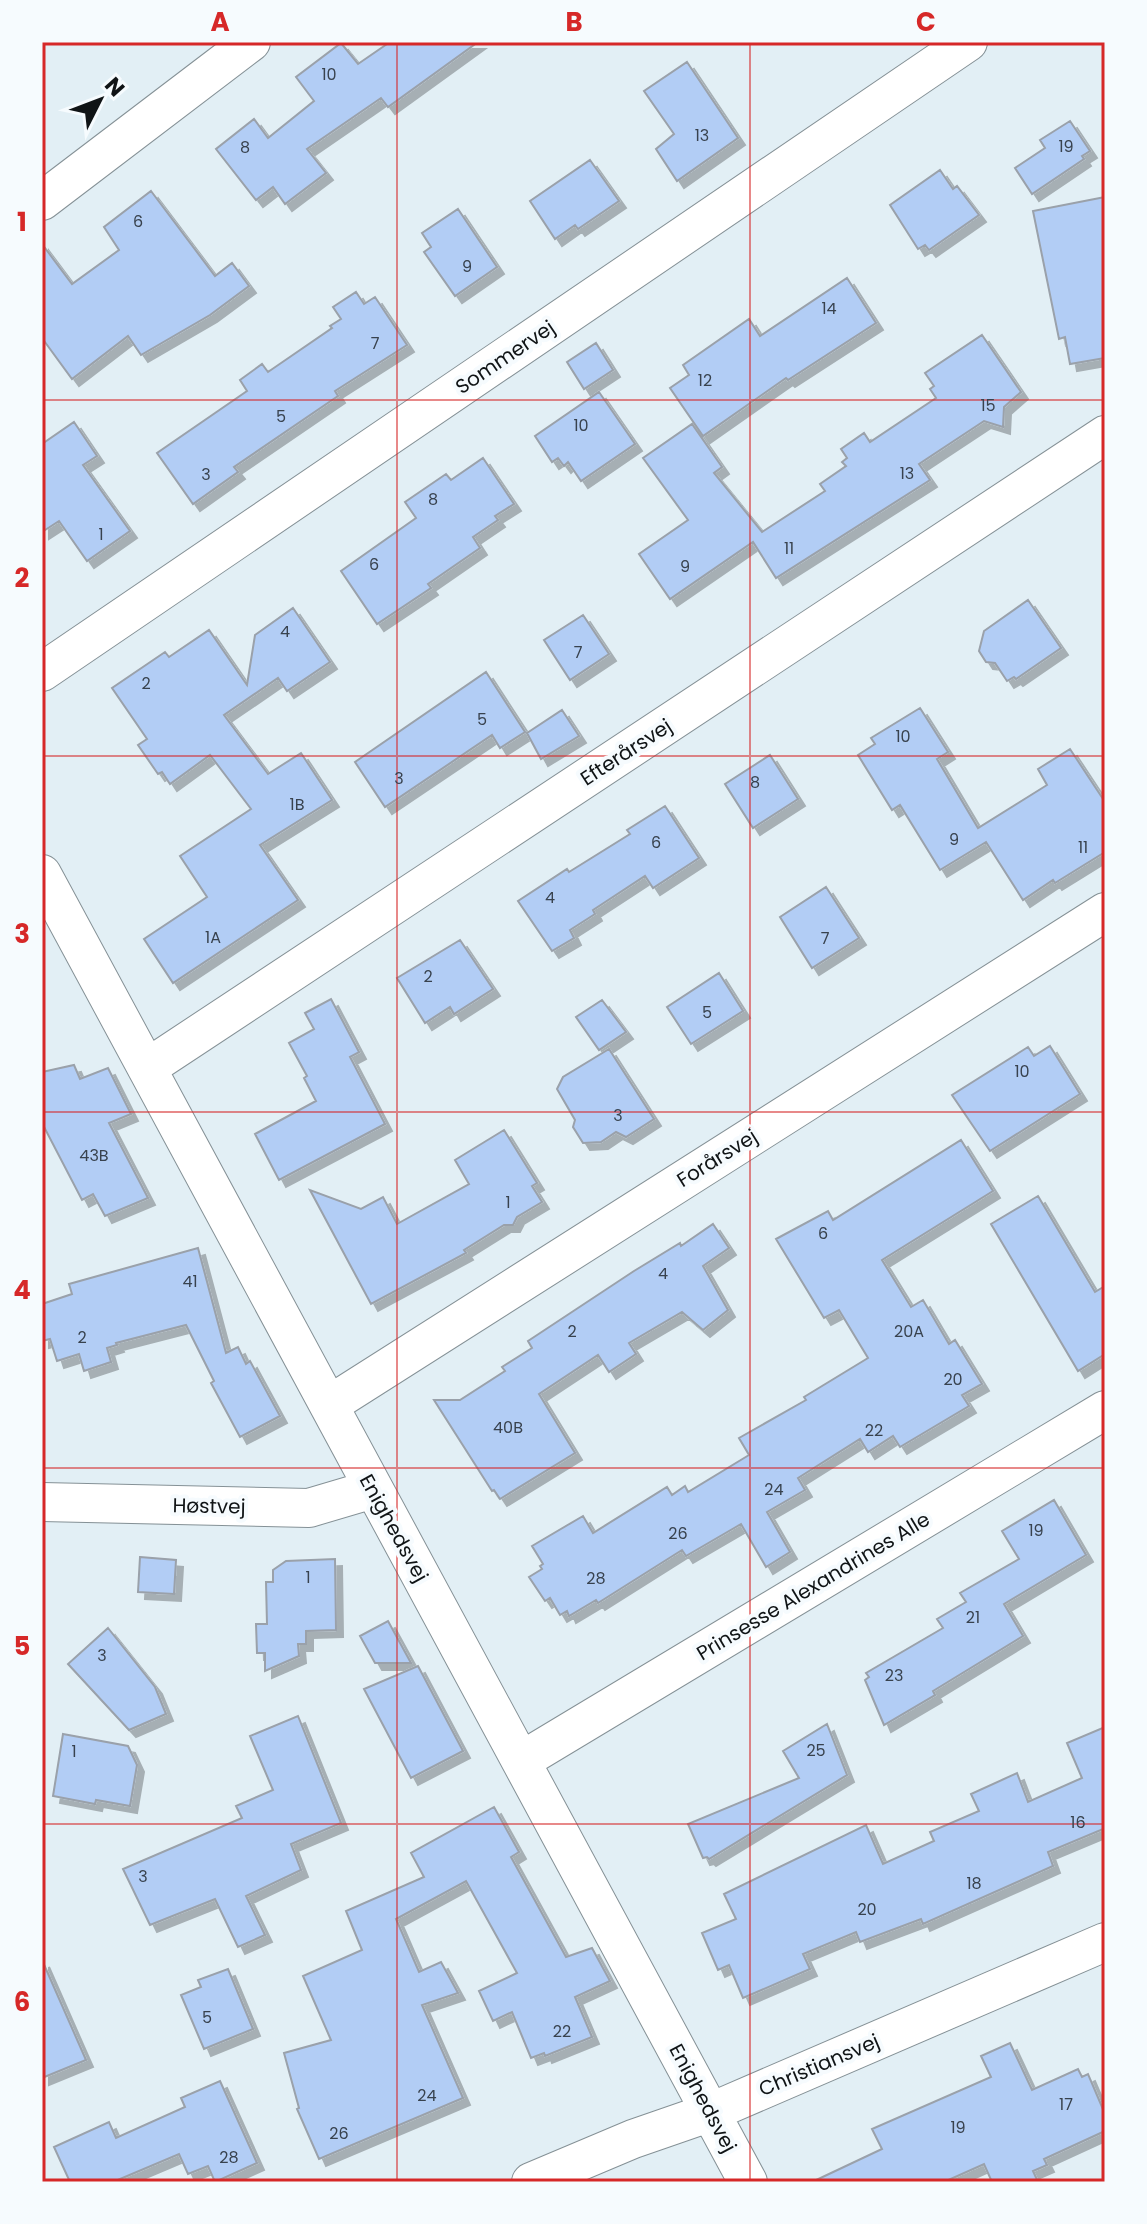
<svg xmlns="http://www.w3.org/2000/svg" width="1147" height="2224" font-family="Poppins,sans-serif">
<defs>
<filter id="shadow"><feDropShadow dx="7" dy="7" stdDeviation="0" flood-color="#0004"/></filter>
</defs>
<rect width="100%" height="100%" fill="#e2eff5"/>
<path fill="#b2cdf5" stroke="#9aa1aa" stroke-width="2" filter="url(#shadow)" d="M390,42H478L388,107L381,98L307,149L326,173L285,204L273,187L256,200L216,149L254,119L268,138L314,101L296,77L341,43L358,64Z
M687,62L738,138L677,181L656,149L674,134L644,91Z
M1070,121L1090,151L1082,156L1084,159L1032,194L1015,168L1045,148L1040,140Z
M590,160L619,201L578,229L575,225L555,239L530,201Z
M940,170L953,189L957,186L979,215L929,250L925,245L918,249L890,205Z
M151,191L215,276L232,263L249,286L210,315L141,355L128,336L72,379L42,338V244L72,284L119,250L104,227Z
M1105,197V358L1070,364L1065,337L1059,339L1033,211Z
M458,209L497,267L455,296L424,252L431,247L422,233Z
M847,278L876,323L788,380L786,378L703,436L670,388L689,375L683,365L749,319L760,336Z
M356,292L364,304L375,297L407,345L335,391L338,396L234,467L238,472L193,504L157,453L247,391L240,380L262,364L268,372L332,328L330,326L341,319L333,307Z
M982,335L1021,392L1004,407L1003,427L984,421L919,464L930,480L776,578L753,542L670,599L639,554L688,520L643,458L692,424L722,467L714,473L762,532L825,491L820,484L846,466L842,462L847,458L841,449L864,433L870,442L936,398L930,389L934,386L925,373Z
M596,343L613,370L584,389L567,362Z
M599,392L635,444L581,481L568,462L564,466L558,458L552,462L535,436Z
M74,422L97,456L83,465L130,531L87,561L59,521L42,532V444Z
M483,458L514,504L495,516L498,520L473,537L480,548L428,584L431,588L377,624L341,571L416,518L405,502L446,474L451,480Z
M1028,600L1061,648L1016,679L1014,677L1007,681L995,663L986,662L979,651L984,631Z
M293,608L330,662L287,691L278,678L224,715L268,774L301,753L332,800L260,845L298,900L173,983L144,939L207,897L180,856L251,809L210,755L170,784L162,772L158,774L138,745L147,739L112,688L165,652L169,657L209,630L247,685L255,635Z
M583,615L609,654L570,680L544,640Z
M486,672L525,732L500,748L492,735L385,807L355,762Z
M920,708L948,752L937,759L978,828L1047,785L1038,769L1070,749L1105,802V852L1055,883L1053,880L1023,900L986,842L940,870L900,805L892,810L858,755L875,744L871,738Z
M562,710L579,736L541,759L527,733Z
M770,755L798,799L753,828L725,784Z
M665,806L699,858L653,888L645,876L593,910L595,914L570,930L574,938L552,951L518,901L567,869L569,872L630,834L627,830Z
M826,887L859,938L812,968L780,917Z
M460,940L493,989L454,1014L450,1007L425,1023L397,978Z
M719,973L743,1011L691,1044L667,1007Z
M331,999L359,1052L350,1057L385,1124L279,1180L255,1134L316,1101L304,1078L307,1076L289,1043L314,1029L305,1013Z
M602,1000L626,1032L599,1050L576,1017Z
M1050,1046L1080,1094L990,1151L952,1095L1028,1047L1034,1056Z
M609,1049L654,1119L626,1137L616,1132L601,1142L583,1143L573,1127L575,1120L557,1089L563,1077Z
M74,1065L80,1079L108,1068L131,1114L109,1123L148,1198L105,1216L93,1194L82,1200L42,1123V1072Z
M504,1130L537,1183L532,1186L542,1202L517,1217L513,1225H504L464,1250L466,1253L371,1304L310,1190L361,1209L383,1197L397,1224L469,1184L455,1160Z
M961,1140L993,1191L882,1260L911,1307L923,1300L949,1344L955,1340L982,1384L962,1395L969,1406L900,1447L893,1436L868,1452L860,1439L798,1478L805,1490L767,1512L790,1552L766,1567L741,1524L686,1556L682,1550L598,1603L596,1600L569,1616L567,1611L560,1615L550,1598L545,1601L529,1577L542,1569L540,1566L543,1564L532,1546L583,1516L593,1533L667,1487L672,1495L685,1486L688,1492L749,1455L739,1438L806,1400L804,1397L868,1358L839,1310L824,1318L776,1239L828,1211L833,1220Z
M1038,1196L1095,1292L1105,1286V1354L1078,1371L991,1224Z
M713,1224L729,1248L703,1266L728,1310L703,1330L682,1312L629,1343L636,1354L609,1372L598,1355L539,1394L575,1453L500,1499L494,1490L492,1491L434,1400H460L505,1371L502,1367L532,1348L528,1341L634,1271L680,1243L681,1246Z
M198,1248L226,1353L238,1347L246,1364L250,1361L280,1416L240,1437L211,1383L214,1381L186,1325L116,1343L117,1345L107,1348L111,1362L84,1371L79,1354L57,1361L50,1339L42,1341V1304L72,1294L69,1284Z
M1054,1500L1086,1555L1004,1604L1023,1636L933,1691L935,1695L884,1725L865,1680L869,1677L866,1673L943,1628L937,1619L966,1602L960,1593L1019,1559L1002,1531Z
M140,1557L176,1560L174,1594L138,1592Z
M335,1559L336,1630L306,1631V1644H298L299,1656L265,1671V1653H257L256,1624H267L266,1582H273V1570L286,1561Z
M388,1621L411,1663H375L360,1636Z
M108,1628L155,1687L166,1714L129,1730L68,1664Z
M418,1666L463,1751L411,1778L364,1689Z
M298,1716L341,1823L291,1844L301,1870L246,1896L265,1935L238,1947L215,1899L150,1925L123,1869L242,1818L236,1806L273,1790L250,1736Z
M827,1724L847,1775L709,1859L707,1857L703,1858L688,1824L799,1778L783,1751Z
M1105,1727V1833L1103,1829L1048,1852L1053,1866L923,1924L921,1919L860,1942L856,1932L803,1954L810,1969L743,1998L729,1965L718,1970L702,1933L736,1919L724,1894L866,1825L883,1864L934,1841L930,1832L979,1811L971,1794L1017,1773L1028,1802L1082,1778L1067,1743Z
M63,1734L128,1746L137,1765L130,1806L96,1800L95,1804L53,1796Z
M494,1807L519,1852L511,1857L566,1957L592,1948L610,1981L575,1997L592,2037L545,2056L544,2053L531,2058L512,2012L493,2021L479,1991L517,1973L466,1881L396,1919L419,1972L441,1962L458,1993L422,2005L463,2098L319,2159L297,2109L299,2108L284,2053L331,2040L303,1976L362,1950L346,1911L424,1877L411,1853Z
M42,1960L86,2060L42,2078Z
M228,1969L253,2029L204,2049L181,1995L201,1987L198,1980Z
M1010,2043L1032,2090L1078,2069L1082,2077L1088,2074L1105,2114V2131L1044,2159L1047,2165L1033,2171L1038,2182H992L984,2164L944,2182H812L882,2149L872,2129L991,2077L981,2056Z
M220,2081L257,2163L215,2182L208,2166L188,2174L179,2154L113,2182H70L54,2147L109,2122L116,2138L185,2107L181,2098Z"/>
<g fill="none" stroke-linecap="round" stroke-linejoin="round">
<g stroke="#859196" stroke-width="40">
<path id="minor" d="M42,201L251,42
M42,672L968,42
M42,874L748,2182
M147,1068L1105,435
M329,1405L1105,912
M42,1502L309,1508L373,1489
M521,1761L1105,1410
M531,2182L633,2139L711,2112L1105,1942"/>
</g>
<use href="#minor" stroke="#fff" stroke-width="38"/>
</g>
<path fill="none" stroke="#d62828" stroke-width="2" stroke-opacity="0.55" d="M397,42V2182M750,42V2182M42,400H1105M42,756H1105M42,1112H1105M42,1468H1105M42,1824H1105"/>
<g text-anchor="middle" stroke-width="8" stroke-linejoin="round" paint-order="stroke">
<g font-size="16" fill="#38424e">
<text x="329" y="80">10</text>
<text x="702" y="141">13</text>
<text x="1066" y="152">19</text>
<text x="245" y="153">8</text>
<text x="138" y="227">6</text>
<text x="467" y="272">9</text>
<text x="829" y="314">14</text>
<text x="375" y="349">7</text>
<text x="705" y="386">12</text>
<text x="988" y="411">15</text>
<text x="281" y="422">5</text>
<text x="581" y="431">10</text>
<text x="907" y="479">13</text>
<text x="206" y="480">3</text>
<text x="433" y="505">8</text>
<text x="101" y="540">1</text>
<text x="789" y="554">11</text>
<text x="374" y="570">6</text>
<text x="685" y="572">9</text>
<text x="285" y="637">4</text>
<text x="578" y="658">7</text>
<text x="146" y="689">2</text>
<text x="482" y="725">5</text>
<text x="903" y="742">10</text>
<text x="399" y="784">3</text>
<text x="755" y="788">8</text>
<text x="297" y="810">1B</text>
<text x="954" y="845">9</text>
<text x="656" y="848">6</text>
<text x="1083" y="853">11</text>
<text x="550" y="903">4</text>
<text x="213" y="943">1A</text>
<text x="825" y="944">7</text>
<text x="428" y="982">2</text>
<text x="707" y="1018">5</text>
<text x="1022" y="1077">10</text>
<text x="618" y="1121">3</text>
<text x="94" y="1161">43B</text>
<text x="508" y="1208">1</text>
<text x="823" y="1239">6</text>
<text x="663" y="1279">4</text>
<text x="190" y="1287">41</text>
<text x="572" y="1337">2</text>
<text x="909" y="1337">20A</text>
<text x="82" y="1343">2</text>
<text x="953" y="1385">20</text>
<text x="508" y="1433">40B</text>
<text x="874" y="1436">22</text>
<text x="774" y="1495">24</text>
<text x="1036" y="1536">19</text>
<text x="678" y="1539">26</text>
<text x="308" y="1583">1</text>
<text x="596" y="1584">28</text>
<text x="973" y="1623">21</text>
<text x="102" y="1661">3</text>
<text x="894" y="1681">23</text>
<text x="816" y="1756">25</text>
<text x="74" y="1757">1</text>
<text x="1078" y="1828">16</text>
<text x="143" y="1882">3</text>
<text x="974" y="1889">18</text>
<text x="867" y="1915">20</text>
<text x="207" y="2023">5</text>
<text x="562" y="2037">22</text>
<text x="427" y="2101">24</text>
<text x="1066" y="2110">17</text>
<text x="958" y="2133">19</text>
<text x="339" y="2139">26</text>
<text x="229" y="2163">28</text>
</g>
<g font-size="20" fill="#101416" stroke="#f6fbfe">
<text transform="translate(505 357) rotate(-34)" y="7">Sommervej</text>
<text transform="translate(626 752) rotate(-33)" y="7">Efterårsvej</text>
<text transform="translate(717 1158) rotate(-32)" y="7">Forårsvej</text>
<text transform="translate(209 1506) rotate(1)" y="7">Høstvej</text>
<text transform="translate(394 1528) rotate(61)" y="7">Enighedsvej</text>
<text transform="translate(813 1586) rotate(-31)" y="7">Prinsesse Alexandrines Alle</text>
<text transform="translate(819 2065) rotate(-23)" y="7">Christiansvej</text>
<text transform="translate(703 2098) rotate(62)" y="7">Enighedsvej</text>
</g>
</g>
<rect width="1147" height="2224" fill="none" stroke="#f6fbfe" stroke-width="88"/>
<g transform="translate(100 100) rotate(48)" stroke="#f6fbfe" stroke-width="6" paint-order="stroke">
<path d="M0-6L14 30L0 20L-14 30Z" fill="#101416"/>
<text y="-12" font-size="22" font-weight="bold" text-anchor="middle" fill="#101416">N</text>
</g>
<rect x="44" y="44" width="1059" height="2136" fill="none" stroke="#d62828" stroke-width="3"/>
<g font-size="26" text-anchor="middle" font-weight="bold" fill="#d62828">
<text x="220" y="31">A</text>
<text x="574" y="31">B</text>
<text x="926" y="31">C</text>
<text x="22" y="231">1</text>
<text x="22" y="587">2</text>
<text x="22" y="943">3</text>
<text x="22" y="1299">4</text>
<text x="22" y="1655">5</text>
<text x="22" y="2011">6</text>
</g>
</svg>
